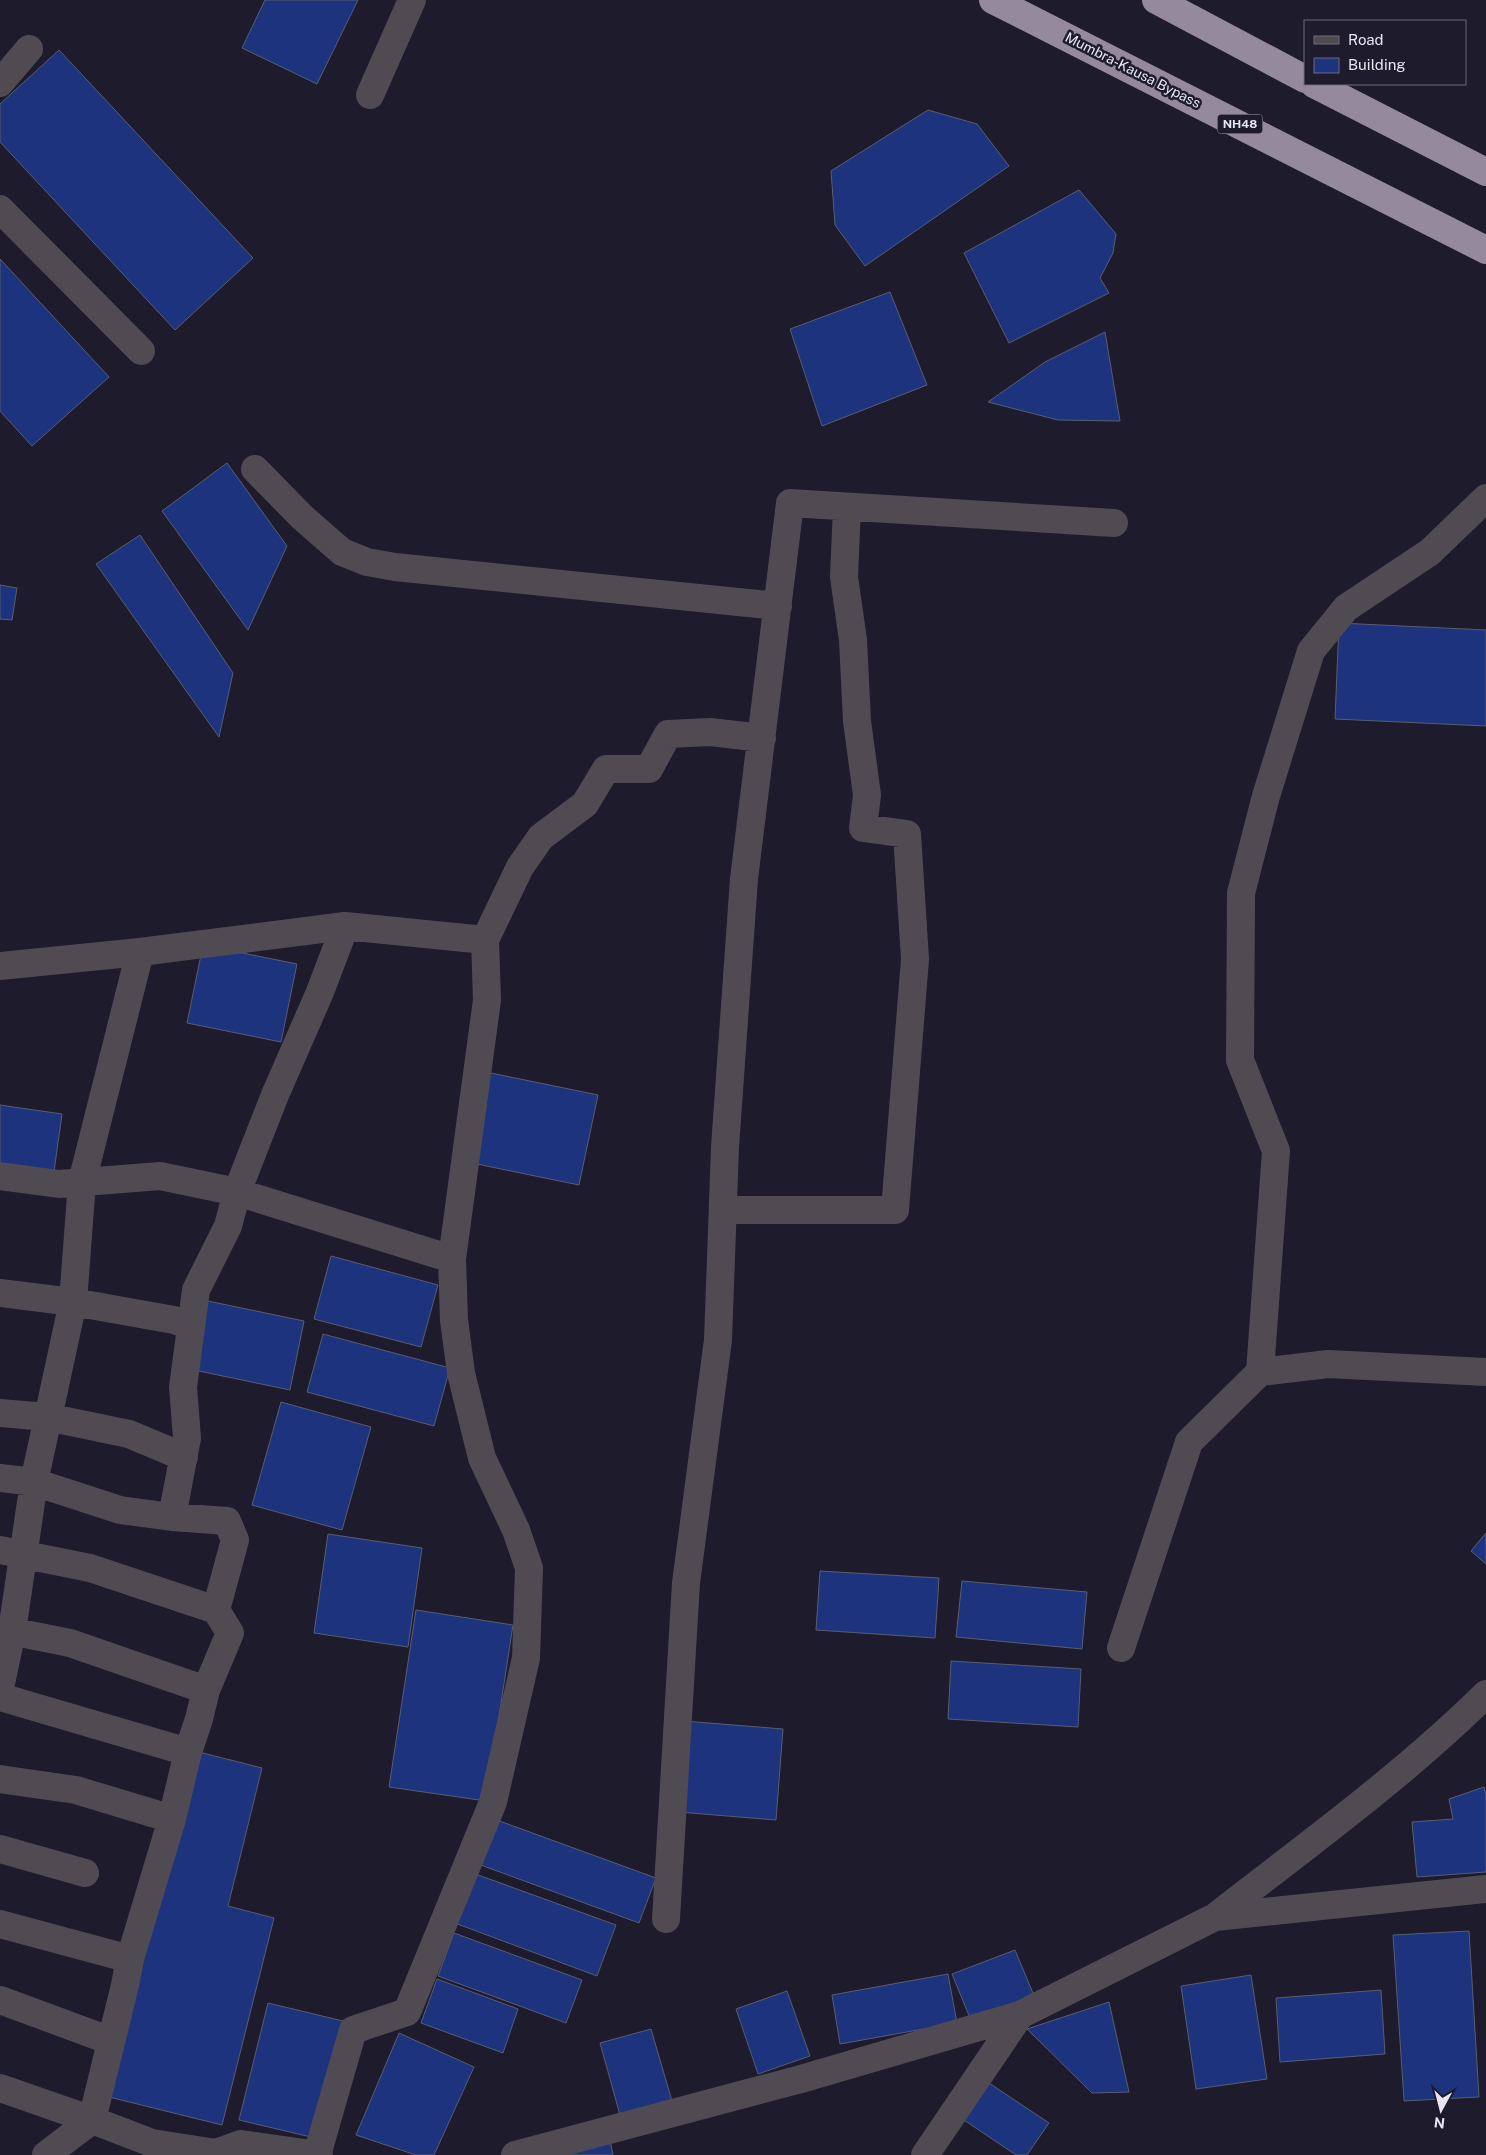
<svg xmlns="http://www.w3.org/2000/svg" width="1486" height="2155" font-family="'Public Sans',sans-serif">
<rect width="100%" height="100%" fill="#1d1b2c"/>
<path fill="#1e337e" stroke="#575e71" d="M265,0H358L317,84L242,48Z
M59,50L253,258L175,330L0,142V104Z
M928,110L977,124L1009,166L865,266L835,225L831,171Z
M1079,190L1116,234L1113,253L1100,278L1109,293L1009,343L964,253Z
M0,259L109,377L32,446L0,411Z
M890,292L927,385L822,426L790,329Z
M1105,332L1120,421L1058,420L988,402L1045,362Z
M227,463L287,546L248,630L162,511Z
M140,535L233,673L219,737L96,564Z
M0,585L17,588L12,620L0,619Z
M1339,623L1486,630V726L1335,719Z
M203,945L297,964L281,1042L187,1023Z
M486,1072L598,1095L579,1185L467,1162Z
M0,1105L62,1114L53,1179L0,1171Z
M331,1256L438,1285L421,1347L314,1319Z
M203,1300L304,1321L290,1390L189,1369Z
M323,1334L450,1368L434,1426L307,1392Z
M281,1402L371,1427L342,1530L252,1505Z
M1486,1533V1564L1471,1551Z
M328,1534L422,1548L408,1647L314,1633Z
M820,1571L939,1578L935,1638L816,1630Z
M962,1581L1087,1592L1082,1649L956,1637Z
M416,1610L513,1625L486,1801L389,1787Z
M951,1661L1081,1669L1078,1727L948,1719Z
M684,1721L783,1729L776,1820L678,1812Z
M191,1750L262,1768L228,1906L274,1918L222,2125L105,2096Z
M1484,1787L1486,1795V1872L1417,1877L1412,1822L1453,1819L1449,1799Z
M494,1819L656,1878L639,1923L478,1864Z
M470,1872L616,1925L597,1976L452,1922Z
M1469,1931L1479,2097L1404,2101L1393,1935Z
M454,1933L582,1980L566,2023L438,1976Z
M1015,1950L1035,1998L972,2023L952,1974Z
M948,1974L957,2023L840,2044L832,1995Z
M1251,1975L1267,2079L1196,2089L1181,1986Z
M437,1979L518,2009L503,2053L421,2023Z
M1381,1990L1385,2054L1280,2062L1276,1998Z
M787,1991L810,2056L758,2074L736,2009Z
M1109,2002L1129,2092L1092,2093L1027,2029Z
M268,2003L343,2021L315,2138L239,2120Z
M651,2029L672,2101L620,2115L600,2043Z
M399,2033L474,2067L434,2155H416L356,2135Z
M983,2079L1049,2123L1027,2155H1016L958,2116Z
M610,2140L613,2155H566Z"/>
<g fill="none" stroke-linecap="round" stroke-linejoin="round">
<path stroke="#504b53" stroke-width="28" d="M0,83L29,49
M370,95L412,0
M0,209L141,351
M255,469L302,517L342,552L367,562L395,567L778,606
M485,940L520,867L541,837L585,804L606,769H649L668,734L710,732L762,738
M0,966L140,952
M0,1176L59,1184L160,1176L237,1192L452,1259
M723,1210H895L915,959L907,834L863,828L867,795L857,721L853,640L844,577L847,507
M0,1293L73,1302L174,1320L190,1326
M1260,1372L1276,1151L1240,1060L1241,893L1266,796L1311,651L1346,608L1430,552L1486,498
M0,1413L47,1417L129,1434L184,1457
M0,1478L34,1482L120,1510L172,1517
M0,1550L90,1568L216,1610
M0,1629L70,1643L206,1690
M1121,1648L1189,1442L1260,1372L1328,1364L1486,1372
M0,1688L12,1631L34,1482L73,1302L82,1182L140,952L345,926L485,940L487,1000L452,1259L454,1320L461,1373L482,1458L516,1530L529,1568L526,1658L493,1802L407,2012L353,2030L317,2155
M0,1697L188,1752
M0,1779L76,1790L172,1819
M0,1849L85,1873
M1215,1917C1307,1845 1403,1776 1486,1694
M666,1919L686,1583L718,1340L725,1147L744,879L790,503L1114,523
M0,1924L130,1959
M0,2000L111,2041
M1020,2015L1215,1917L1486,1889
M0,2088L92,2120L125,1985L130,1959L172,1819L188,1752L199,1719L206,1690L230,1633L216,1610L235,1540L227,1521L172,1517L187,1438L183,1387L196,1290L228,1226L237,1192L275,1095L320,992L345,926
M46,2155L92,2120L152,2143L216,2153L241,2144L319,2155
M515,2155L801,2079L1020,2015L925,2155"/>
<path stroke="#958a9d" stroke-width="28" d="M993,0L1486,250
M1156,0L1305,79
M1314,84L1486,172"/>
</g>
<g text-anchor="middle" stroke-width="5" stroke-linejoin="round" paint-order="stroke">
<rect fill="#1d1b2c" stroke="#aaa9b6" stroke-width="1" x="1217.5" y="114.5" width="45" height="19" rx="4"/>
<g font-size="12" font-weight="bold" fill="#e7e6f1">
<text x="1240" y="128">NH48</text>
</g>
<g font-size="14" fill="#e7e6f1" stroke="#1d1b2c">
<text transform="translate(1133 70) rotate(27)" y="5">Mumbra-Kausa Bypass</text>
</g>
</g>
<rect x="1304" y="20" width="162" height="65" fill="#1d1b2c" stroke="#6e6c7b"/>
<rect x="1314" y="36" width="25" height="8" fill="#504b53" stroke="#6e6c7b"/>
<text x="1348" y="45" font-size="15" fill="#e7e6f1">Road</text>
<rect x="1314" y="58" width="25" height="15" fill="#1e337e" stroke="#6e6c7b"/>
<text x="1348" y="70" font-size="15" fill="#e7e6f1">Building</text>
<g transform="translate(1441 2110) rotate(187)" stroke="#1d1b2c" stroke-width="4" paint-order="stroke">
<path d="M0-4L9 19L0 12L-9 19Z" fill="#e7e6f1"/>
<text y="-8" font-size="14" font-weight="bold" text-anchor="middle" fill="#e7e6f1">N</text>
</g>
</svg>
